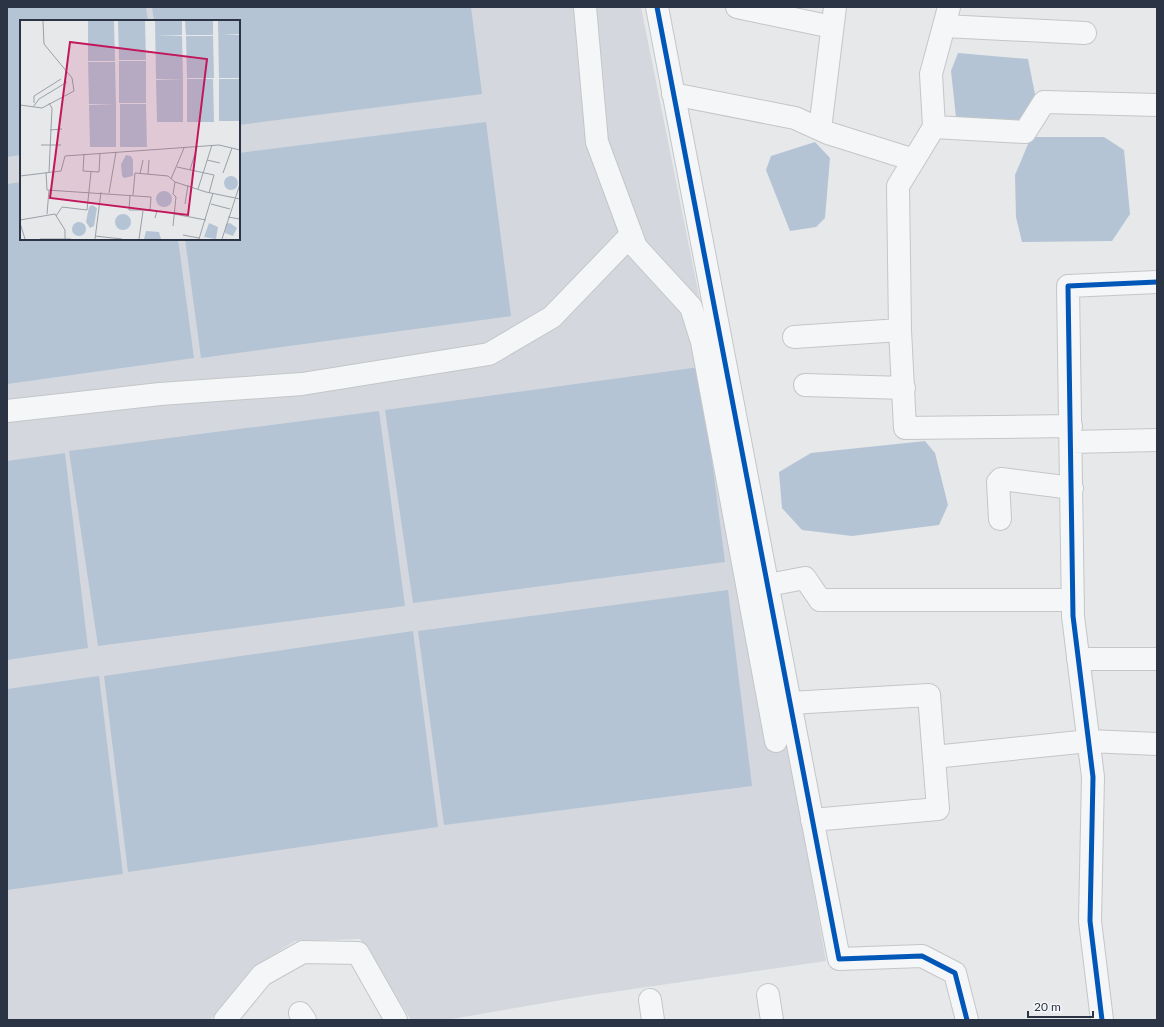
<svg xmlns="http://www.w3.org/2000/svg" width="1164" height="1027" font-family="Lato,sans-serif">
<rect width="100%" height="100%" fill="#e6e8ea"/>
<path fill="#d4d7dd" fill-rule="evenodd" d="M7,7H641L784,719L826,961L585,996L446,1020H411L360,939L295,941L255,966L210,1020H7ZM21,21H239V239H21Z"/>
<path fill="#b4c4d5" d="M7,7H146L148,21H21V155L7,157Z
M152,7H471L482,94L239,125V21H154Z
M958,53L1028,59L1035,94L1026,122L956,117L951,71Z
M486,122L511,316L201,358L185,239H239V153Z
M1031,137H1104L1124,150L1130,214L1112,241L1022,242L1016,217L1015,175Z
M815,142L830,158L825,218L816,227L790,231L766,170L771,156Z
M21,182V239H178L194,358L7,384V184Z
M700,367L725,562L413,603L385,410Z
M379,411L405,606L98,646L69,451Z
M925,441L935,453L948,505L939,525L852,536L802,530L782,508L779,472L811,453Z
M65,453L88,648L7,660V461Z
M728,590L752,786L444,825L418,631Z
M413,631L438,827L128,872L104,676Z
M99,676L123,874L7,890V689Z"/>
<g fill="none" stroke-linecap="round" stroke-linejoin="round">
<g stroke="#c4c6c8" stroke-width="24">
<path id="minor" d="M585,7L597,142L636,247L691,307L702,342L776,741
M657,7L839,959L922,956L955,973L967,1020
M737,7L832,27
M949,7L931,74L934,127L898,186L900,330L905,428L1071,426
M944,26L1085,33
M673,94L795,118L828,133L914,160
M934,127L1025,132L1044,102L1157,105
M820,129L835,7
M794,337L900,330
M805,385L904,388
M7,411L160,394L302,384L489,354L552,317L631,235
M1071,442L1157,440
M1000,519L998,482L1001,479L1072,488
M768,585L805,578L820,600H1073
M1078,659H1157
M790,703L929,695L938,809L812,820
M934,757L1089,741L1157,744
M768,995L772,1020
M650,1000L653,1020
M300,1013L305,1020
M225,1020L262,975L303,952L358,953L396,1020
M1102,1020L1090,921L1093,777L1073,616L1068,286L1157,282"/>
</g>
<use href="#minor" stroke="#f5f6f7" stroke-width="22"/>
<g stroke="#f4f6f9" stroke-width="8">
<path id="cycleway" d="M657,7L839,959L922,956L955,973L967,1020
M1102,1020L1090,921L1093,777L1073,616L1068,286L1157,282"/>
</g>
<use href="#cycleway" stroke="#0057b8" stroke-width="5"/>
</g>
<g transform="translate(20 20)">
<rect width="220" height="220" fill="#e6e8ea"/>
<path d="M68,1H94L95,41H68ZM98,1H125L126,40H99ZM135,1H162V15L136,16H162L163,59H136ZM165,1H193V15H166ZM198,1H220V14L202,15H220V58H199ZM166,16H193L194,58H167ZM99,41H126V83H99ZM68,42H95L96,84H69ZM163,59V102H137L136,60ZM167,59H193L194,102H167ZM199,59H220V101H199ZM96,84V127H70L69,85ZM100,84H126L127,127H100ZM106,135L111,136L113,140V156L104,158L102,156L101,144ZM204 163a7 7 0 1 1 14 0a7 7 0 1 1-14 0ZM136 179a8 8 0 1 1 16 0a8 8 0 1 1-16 0ZM72,185L77,188L74,206L70,208L66,202L69,187ZM95 202a8 8 0 1 1 16 0a8 8 0 1 1-16 0ZM52 209a7 7 0 1 1 14 0a7 7 0 1 1-14 0ZM189,203L198,207L196,219L184,217ZM210,203L217,208L213,216L205,213L206,204ZM126,211L139,212L141,219H124Z" fill="#b4c4d5"/>
<path fill="none" stroke="#9ba0a8" stroke-width="1" d="M14,83V76L41,59M29,83L32,88L29,152M0,85L22,88L54,71L52,58L24,24L23,1M13,87L19,79L47,62M30,110L42,109M21,125H41M64,134L63,151L79,152L80,133M187,140L200,143M157,147L194,155L189,173M170,150L177,127M26,152L27,170L131,177L130,190L137,191L135,198M203,153L212,128M120,154L123,140M128,154L129,140M0,156L41,151L45,136L199,125L220,130M151,159L164,128M178,169L192,125M89,173L96,132M110,175L109,190H130M113,175L115,153L148,156L155,162L186,172L220,179M165,184L168,165M191,184L210,189M27,194L29,170M154,194L186,200M36,196L42,187L67,190L71,152M208,197L220,199M0,200L35,194L45,210V219M0,203L5,219M153,206L156,177L153,174L155,162M163,215L179,218M75,216L102,219M20,219H51M75,219L81,172M119,219L123,191M179,219L193,173M202,219L220,164"/>
<path fill="#c2185b" fill-opacity="0.15" stroke="#c2185b" stroke-width="2" d="M50,22L187,39L168,195L30,178Z"/>
<rect width="220" height="220" fill="none" stroke="#2b3445" stroke-width="2"/>
</g>
<rect width="1164" height="1027" fill="none" stroke="#2b3445" stroke-width="16"/>
<path d="M1028 1011v6h65v-6" fill="none" stroke="#2b3445" stroke-width="2"/>
<text x="1034" y="1011" font-size="12" fill="#2b3445" stroke="#f4f6f9" stroke-width="3" paint-order="stroke">20 m</text>
</svg>
